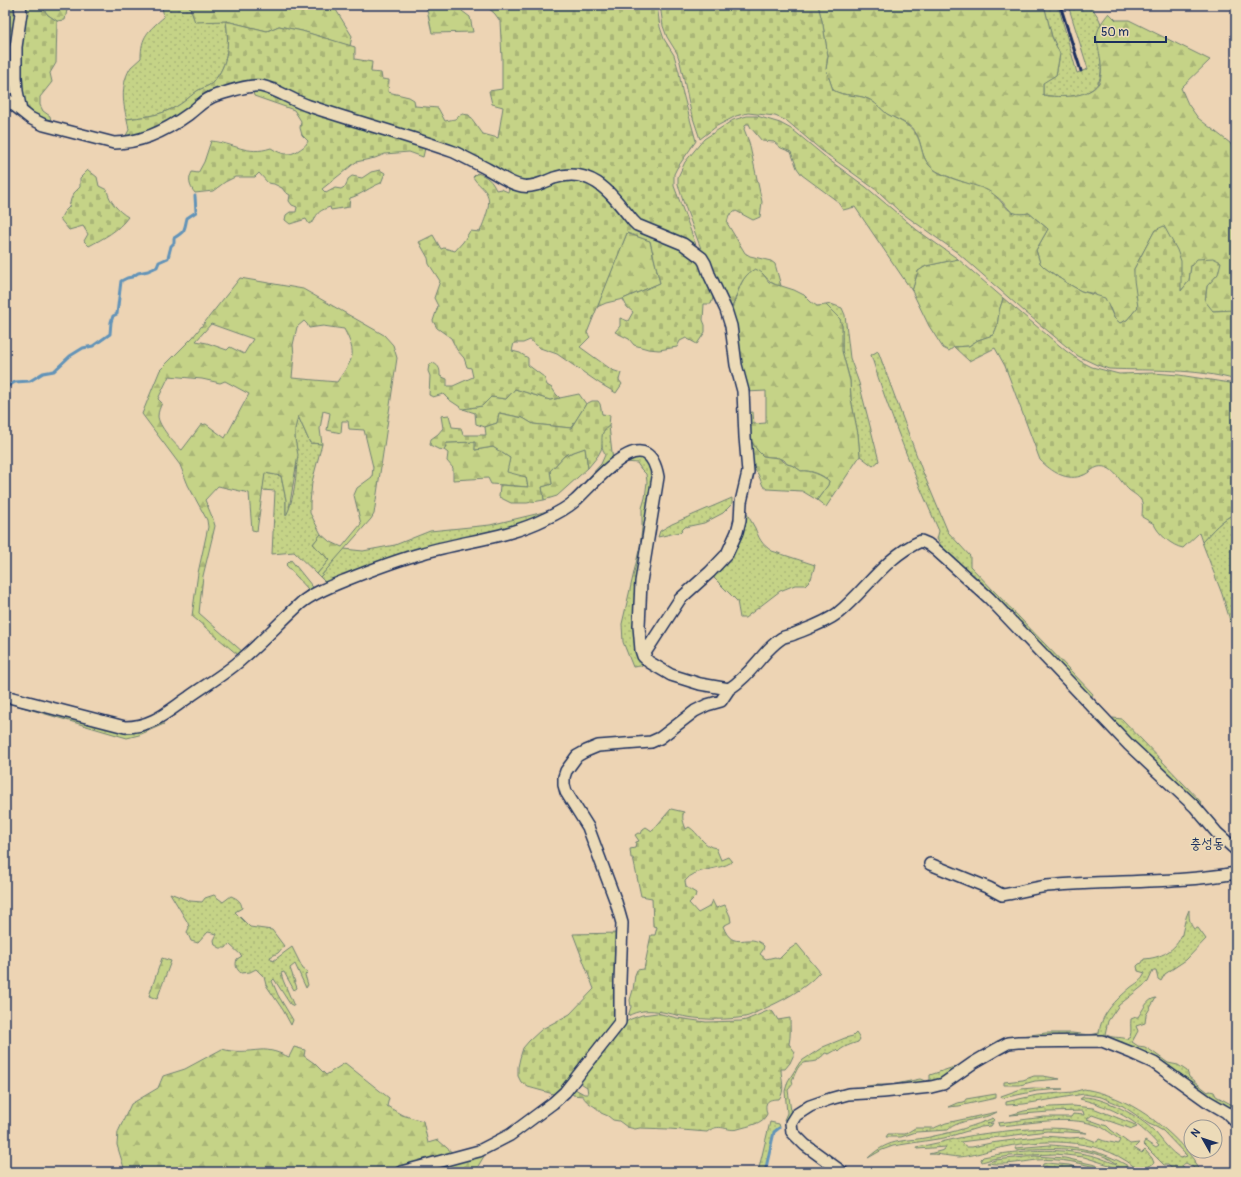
<svg xmlns="http://www.w3.org/2000/svg" width="1241" height="1177" font-family="Pangolin,'Poor Story',sans-serif">
<defs>
<pattern id="green-dots" width="8" height="8" patternUnits="userSpaceOnUse"><rect width="8" height="8" fill="#c5d387"/><path d="M2 2h.1M6 6h.1" fill="none" stroke="#a9b577" stroke-width="1.8" stroke-linecap="round"/></pattern>
<pattern id="forest-firs" width="22" height="20" patternUnits="userSpaceOnUse"><rect width="22" height="20" fill="#c5d387"/><path d="M5 1l3.5 6h-7zM16 11l3.5 6h-7z" fill="#a9b577"/></pattern>
<pattern id="cemetery-stones" width="16" height="16" patternUnits="userSpaceOnUse"><rect width="16" height="16" fill="#c5d387"/><path d="M2 7V4a2 2 0 0 1 4 0v3zM10 15v-3a2 2 0 0 1 4 0v3z" fill="#a9b577"/></pattern>
</defs>
<rect width="100%" height="100%" fill="#edd4b4"/>
<filter id="ink" filterUnits="userSpaceOnUse"><feTurbulence type="fractalNoise" baseFrequency=".025" numOctaves="2"/><feDisplacementMap in="SourceGraphic" scale="8" xChannelSelector="R" yChannelSelector="G"/><feConvolveMatrix kernelMatrix="1 2 1 2 8 2 1 2 1" color-interpolation-filters="sRGB"/></filter>
<g filter="url(#ink)">
<path fill="url(#green-dots)" stroke="#708172" d="M167,5H189L195,21H226C229,43 229,64 213,82C210,86 202,88 197,91C188,98 180,106 169,110C156,116 141,117 127,119C122,102 121,82 131,67C134,64 138,61 141,58C141,36 148,31 164,17L162,7Z
M1044,5H1058L1077,73L1088,69L1068,5H1091C1093,11 1098,15 1100,21C1103,27 1097,32 1098,38C1099,50 1104,70 1099,81C1091,99 1059,98 1043,95V82L1056,75L1060,54L1052,37Z
M831,304L842,308L845,315L850,358L859,383L879,461L873,466L860,456L858,435L851,399L850,380L842,351V326L840,319L826,305Z
M878,351L922,470L948,532L970,556V566L1093,694L1091,698L1028,633L949,559L937,539L939,531C913,472 890,416 871,355Z
M298,416L310,443L322,444L312,482L310,503V513L321,534L313,544L329,560L317,574L294,552L272,554L275,491L262,490L265,473L281,476L286,500V515C294,501 297,473 297,456C298,450 295,444 295,437C294,430 296,423 298,416Z
M609,426L613,461L572,500L535,522L328,585L320,577L344,549L363,551L395,545L430,531L490,525L536,514L554,509L572,496L601,464L605,455C601,446 598,432 609,426Z
M629,456L646,458L655,478L637,589L647,665L633,667L623,642L622,624L640,546L642,528V508L645,498L647,482L646,474L641,469L637,463L626,462Z
M732,498V504L723,513L704,523L685,527L680,532L658,537L660,531L672,524Z
M743,507C747,514 751,521 755,528C759,538 761,544 772,551L815,565L811,579L805,585H795L780,591L745,618H740L737,601L711,575L726,559Z
M1236,513V640L1222,594L1202,542C1212,531 1222,519 1236,513Z
M291,560L316,591L244,653L308,589L286,565Z
M5,699L105,725L164,724L139,735L127,738L5,702Z
M1113,718L1122,719L1202,803L1200,806L1110,720Z
M170,893L190,901L202,902L205,898L214,895L223,902L231,896C238,899 241,901 242,908L235,912L250,927L272,930L284,946L278,953L270,957L273,961L292,947L303,969L308,972L305,975L308,985L306,988L295,964L290,968L297,988L294,990L284,972L281,973L283,980L294,1006L290,1004L274,979L272,981L278,995L293,1020L291,1025L283,1010L266,985L264,977L256,969L250,972L241,973C236,969 235,965 237,959L242,956L229,944L226,948H220L215,945L214,940L217,934L208,932L198,943L191,941L187,932L189,928L188,923Z
M1189,910C1189,917 1189,923 1194,929L1198,928L1206,939L1186,960L1165,974L1161,981L1158,979L1156,971H1153L1148,982L1119,1005L1108,1021L1105,1034C1112,1039 1119,1036 1127,1039L1130,1037C1132,1031 1130,1025 1131,1019L1136,1017H1138C1143,1010 1147,999 1156,998L1146,1015L1145,1023L1136,1026L1138,1031L1132,1042L1138,1046L1145,1047L1153,1052L1168,1063L1178,1065L1187,1071L1189,1077L1208,1092L1210,1091L1214,1092L1216,1096L1236,1107V1119L1123,1046L1014,1040L943,1081L876,1090L784,1120L787,1113L785,1091L788,1081L800,1062L823,1047L845,1038L853,1036L856,1033L860,1039L858,1042C852,1044 842,1047 838,1052L836,1050L829,1054L825,1053C823,1057 819,1057 817,1061C812,1062 807,1062 803,1063C797,1066 795,1075 792,1080L793,1084L788,1090L791,1111L793,1112L824,1094L832,1093L836,1091L874,1085H891L920,1079L925,1081L930,1080V1075L963,1064L997,1041L1005,1038L1046,1033H1072L1090,1035L1099,1033C1101,1014 1116,1000 1130,988C1136,983 1141,982 1145,973L1138,971L1137,966L1139,964L1142,963L1144,959C1160,958 1176,951 1182,934C1184,926 1185,918 1189,910Z
M1034,1076H1043L1060,1079L1035,1081L1020,1085H1004V1082L1023,1080Z
M1033,1088L1063,1089L1037,1091L1002,1098L1001,1096L1021,1089Z
M1084,1089C1128,1096 1168,1126 1194,1160L1195,1164L1201,1172H1196L1193,1167L1186,1163L1182,1165L1187,1172H1176L1168,1165H1164L1143,1144L1145,1141L1156,1148L1159,1146C1136,1119 1114,1108 1080,1099L1083,1097C1104,1097 1140,1116 1155,1132C1163,1141 1170,1152 1181,1158L1187,1156L1163,1131L1156,1127L1149,1124L1123,1106L1101,1097L1084,1094L1024,1104L1006,1105V1102L1037,1095L1073,1092Z
M996,1094V1098L959,1106L948,1107L957,1103L964,1102L966,1099Z
M1051,1107L1073,1106L1093,1108L1133,1124L1137,1127L1132,1129L1092,1115L1087,1119L1107,1126L1111,1130L1130,1144L1139,1143L1134,1148L1142,1153L1145,1150L1152,1158L1154,1163L1148,1167L1152,1172H1140C1106,1138 1047,1138 1004,1147C989,1150 974,1156 959,1157C956,1157 953,1156 950,1156C943,1155 936,1154 929,1154L944,1150L946,1147L917,1149L916,1147C931,1145 944,1141 959,1138C977,1134 997,1132 1016,1130C1041,1128 1063,1126 1087,1133L1047,1131L960,1142L967,1147H972L991,1143L1043,1136L1070,1138L1083,1137L1097,1142L1099,1139C1105,1142 1112,1142 1118,1144L1120,1140C1112,1134 1105,1128 1096,1125C1065,1115 1030,1124 999,1126L998,1123L1044,1117H1071L1073,1114L1084,1115L1083,1111L1049,1112L1010,1115L1024,1111Z
M997,1112C985,1120 957,1119 948,1130L916,1132L901,1137H886L888,1134H905L915,1128H934L946,1123Z
M993,1118L995,1120L987,1124L993,1123L991,1126L981,1127L944,1138L893,1146L882,1150L868,1158C891,1136 906,1143 934,1136C954,1132 974,1126 993,1118Z
M770,1122L779,1124L780,1127L774,1131L765,1172H758Z
M1050,1145C1082,1147 1109,1152 1137,1172H1122L1109,1165L1084,1157L1055,1154L1010,1156L992,1159L982,1162L981,1159L983,1157C1019,1150 1058,1147 1094,1156C1102,1158 1109,1162 1117,1164C1094,1145 1044,1148 1016,1150L1015,1148Z
M1035,1156L1065,1158L1104,1167V1170C1082,1163 1060,1158 1037,1160C1021,1162 1003,1166 987,1163L995,1160Z
M1047,1163L1069,1165L1096,1172H1085L1042,1166L1043,1164Z"/>
<path fill="url(#forest-firs)" stroke="#708172" fill-rule="evenodd" d="M40,5H68L65,20L57,21L48,15Z
M189,5H333L352,36L350,46L302,31L279,26L267,31L226,21L195,22Z
M426,5H460L462,11L470,17L473,32L432,33Z
M818,5H1044L1052,37L1060,54L1056,75L1043,83V95C1059,98 1092,98 1100,81C1101,77 1102,69 1101,65C1101,56 1096,43 1097,34C1099,26 1103,20 1109,13L1116,20H1129L1210,60L1181,88L1188,104L1198,118L1230,143L1236,154V327L1225,310L1212,311L1205,301L1207,286L1218,274L1191,266L1189,281L1181,291L1180,283L1155,230L1134,269L1138,307L1127,320L1120,323L1114,318L1110,308L1095,294L1081,291L1065,282L1045,268L1040,263L1036,250L1048,229L1029,213C1008,217 1011,208 997,197C993,194 988,192 984,190C970,183 938,176 929,165C918,152 924,136 908,125C902,121 894,118 887,114C881,109 875,102 868,99C858,94 844,97 833,90L826,69L828,56L823,25Z
M627,233L650,241L660,283L623,299L606,303L597,307Z
M958,259L1003,298C1002,304 999,308 999,314C997,323 998,327 993,335L978,340L969,346L954,347L949,351L943,348L929,326L912,291L918,271L926,266Z
M755,268L761,271L769,282L794,290L804,295L811,302L817,306L826,305L840,319L842,326V351L850,381L851,399L858,434L860,456L826,507L817,500L828,485L829,481C822,474 810,470 801,471L794,466L787,464L784,460L775,457H770L763,456L757,450L747,435L746,413L753,412L754,424L766,423V391L746,392L730,311C739,296 738,278 755,268Z
M240,278L303,289L384,335L393,345L397,358L374,514L371,519L320,577L317,574L329,560L313,544L321,534L329,541L342,547L361,524L354,495L357,488L372,477L373,467L364,430L349,429L348,421H342L341,433L327,430L330,413L323,411L320,429L322,444L310,443L298,416L295,429V439L298,455L289,509L286,516V500L281,476L265,473L257,531L252,530L249,493L218,486L205,500L213,519L215,526L203,576L199,613L244,653L238,655L192,616L198,573L208,527L207,520L188,485L180,465L142,414L160,370L193,337ZM304,321L307,324L309,328L323,326L344,329C358,356 353,358 337,382L292,378L294,355L293,345L297,327ZM211,324L253,339L244,354L230,347L227,350L207,343L196,341ZM169,376L202,379L220,383L225,381L249,394L225,438L206,424L201,425L182,450C175,445 158,425 158,416C158,412 160,407 162,403L158,399Z
M515,389L550,400L579,394L586,404L571,428L533,424L523,418L500,413L497,423L485,427L476,424L475,413L463,409L482,406L491,397L506,399Z
M476,442L475,450L493,447L510,458L526,477L528,487L491,484L488,478L453,480V468L447,461L448,453L444,450L447,443Z
M585,448L588,468L557,496L544,500L542,487L552,484L550,471L565,455Z
M162,958L171,961L157,999L149,996Z
M294,1047L305,1050L304,1056L314,1063L326,1075L345,1063L389,1098L387,1106L402,1115L423,1121L428,1143L438,1140L455,1155L389,1172L125,1171L117,1145L118,1132L131,1104L158,1088L163,1076L185,1069L222,1049C235,1053 247,1051 260,1050C270,1049 280,1053 289,1057Z
M487,1151L477,1168L472,1172H416Z"/>
<path fill="url(#cemetery-stones)" stroke="#708172" d="M10,5H19L17,106L5,97V17L7,9Z
M22,5H40L48,15L57,21L56,63L50,73L52,82L40,97V105L43,111L50,116L52,126L44,123L22,105L19,37Z
M485,5H657L660,27L664,39L674,55L679,72L682,90L696,141L677,168L674,174V186L699,253L647,228L586,175L527,185L474,160L261,84L214,94L162,130L123,141L129,130L127,119C141,117 156,116 169,110C180,106 188,98 197,91C202,88 210,86 213,82C229,65 229,42 226,21L267,31L279,26L302,31L355,47V59L372,62L371,72L381,73L382,79L389,80L388,92L409,97L414,100L415,106L438,108L445,121L455,119L462,114L469,115L483,134L498,138L503,107L492,104L489,91L502,89V58L500,21L495,14Z
M660,5H818L823,25L828,56L826,69L833,90C844,97 858,94 868,99C875,102 881,109 887,114C894,118 902,121 908,126C924,137 918,152 929,165C939,178 972,183 987,190C1006,200 1004,218 1029,213L1048,229L1036,250L1040,263L1045,268L1065,282L1081,291L1105,298L1114,318L1120,323L1127,320L1138,307L1134,280V269L1155,230L1164,226L1177,250L1181,261V291L1189,281L1191,266L1197,259L1213,258L1221,262L1218,274L1207,286L1205,301L1213,311L1234,310L1232,322L1236,327V380C1195,368 1152,371 1109,369L1097,365L1078,356L1025,312L958,253L899,211L879,192L821,150L787,121L775,116L748,113L736,116L717,126L700,139L691,112L680,62L677,53L667,37L663,26Z
M252,88L426,144L423,157L409,152L385,154L375,158L356,162L322,189L326,193L335,188L341,189L346,186L348,179L352,176L362,178L371,172L380,170L385,173L381,183C370,187 361,195 350,198L349,207L331,210L330,207C321,210 317,212 314,221L309,224L306,219L290,224L285,220L286,215L290,212H296L297,207L292,205L289,201L290,195L285,192L282,188L274,184L268,183L259,173L255,177H235L225,182L213,191L195,193C189,186 188,179 192,172L198,173L204,162L211,141C234,143 247,156 271,148C281,154 289,157 299,150C303,147 306,146 308,141L302,135L300,128L301,121L294,110L254,96Z
M747,116H757L780,123L793,130L829,160L866,187L917,230L958,259L926,266L918,271L912,291L855,207L843,210L837,201L802,175L797,168L791,152L781,148L774,142L762,141L751,128L749,124H746L744,129L749,142L762,202L760,217L753,220L736,211L729,215L727,223L745,253L750,256L771,261L775,264L781,286C765,283 767,273 755,269C738,278 738,296 730,311L703,254L683,201L678,184V177L685,162L704,139L733,120Z
M88,170L97,177L99,186L107,190C109,201 118,211 128,217C118,231 104,238 89,246L84,241L88,234L83,226L69,230L60,219L64,212L69,207L71,199L74,193L80,187V178Z
M477,173C487,176 492,181 496,190L501,189L508,192L510,184L585,179L655,233L701,259L715,292L711,304H704L703,320L705,325V332L697,344L686,338L680,341L677,347L659,350L648,349L634,345L629,339L615,332L620,326V318L628,321L633,312L627,307L623,299L660,283L650,241L627,233L587,333L590,337L580,347L612,370L621,373L619,380L622,384L616,393L599,383L557,354L540,348L530,340L523,343H514L512,351L520,353L528,358V365L544,377L547,385L552,388L556,394L560,398L550,400L515,389L506,399L491,397L482,406L463,409L448,399L443,394L433,397L429,395L430,376L428,371L429,365L433,363C440,366 440,370 440,376L447,379V386H453L473,377L471,368L467,367L464,358L457,350L451,338L437,328L433,321L438,306L434,298L440,281L429,264L428,258L419,242L433,235L441,249L444,248L455,251L463,242L470,231L480,232C484,220 493,204 486,192C482,186 476,183 473,177Z
M1003,298L1066,351L1080,361L1092,367L1119,374L1153,373L1179,375L1236,384V513C1222,519 1212,531 1202,542L1199,533L1183,548C1172,546 1158,534 1154,524L1142,517C1142,513 1143,507 1142,502C1139,496 1134,494 1129,490C1119,481 1113,464 1098,467C1093,468 1089,473 1084,475C1067,482 1052,472 1040,460L1005,366L995,348L969,361L954,347L969,346L978,340L993,335C998,327 997,323 999,314C999,308 1002,304 1003,298Z
M592,401H598L600,404L602,414L610,415L609,426C598,433 604,441 601,450C598,457 592,463 588,468L585,448L565,455L550,471L552,484L542,487L544,500L527,503H511L499,497L500,485L528,487L526,477L507,472L510,458L493,447L475,450V442L447,443L444,450L438,449L430,445L431,439L438,434L443,428L441,416L449,415L452,427L461,428L463,435H486L485,427L497,423L499,413L523,418L533,424L571,428L586,404Z
M747,435L757,450L763,456L770,457L779,458L787,464L794,466L801,471C810,470 822,475 829,481L828,485L817,500L802,491L767,489L763,486L758,474L750,464Z
M671,809L684,812C681,817 684,824 686,829L689,827C699,833 702,846 716,848L721,860L728,857L732,862C718,871 696,867 685,881L686,887L696,893L695,897L689,903L698,913L709,907L712,900L716,908L725,905L730,916L731,922L723,926C733,954 749,930 764,946L763,950L760,954L766,959L775,957L779,959L787,951L797,944L820,972C804,990 782,1001 759,1011C755,1013 750,1016 745,1017C727,1020 706,1020 687,1017C668,1014 647,1005 628,1016L631,1007L630,1000L633,990L635,975L637,970L644,969L651,935H655L657,927L653,926L652,898L641,896L633,858H631L630,849L635,848L636,842L639,841L635,835L638,833L641,834L643,829L646,827L652,831Z
M619,933L617,1021L557,1095L528,1087L521,1082L518,1076V1067L520,1058L523,1048L529,1041L542,1029L570,1014L594,989L573,934Z
M770,1010L773,1012L778,1020L790,1018C790,1027 791,1035 789,1044L795,1052L790,1063L785,1069H781C781,1079 786,1091 779,1099C767,1099 764,1102 767,1114C763,1124 748,1126 738,1129C727,1132 720,1122 707,1132L669,1129L640,1128L635,1129L627,1127L619,1121L613,1120L608,1116L601,1113C596,1105 586,1104 583,1096L573,1095L572,1093L573,1090L575,1089L584,1094H588L587,1087L576,1080L622,1024L631,1019L642,1015L657,1013L677,1018L706,1022L741,1021L746,1020Z"/>
<g fill="none" stroke-linecap="round" stroke-linejoin="round">
<path stroke="#6293b8" stroke-width="3" d="M5,388L15,382L30,381L43,373L54,371L70,356L83,348L93,346L110,334L111,322L113,316L117,314L121,281L127,278L132,277L138,273L148,271L157,267L159,262L168,258L171,246L174,243V238C186,231 184,230 187,218L196,212L195,196
M765,1172L774,1132L779,1128"/>
<g stroke="#1b2f5e" stroke-width="14">
<path id="street" d="M20,5L21,13L16,47V77L17,91L21,111
M5,98L30,118L44,125L114,143C142,143 167,130 189,114C198,107 206,98 217,95C228,92 250,84 261,86C277,89 293,101 309,106C357,122 406,135 454,152C466,158 478,164 489,170C500,176 510,184 522,186C533,188 544,182 554,178C592,165 612,195 633,221L637,225L683,244L702,258L705,263L709,274L726,310L731,326L736,365L743,391L745,437L748,472L741,502L740,520L737,532L727,554L710,572L680,599L643,656
M5,696L125,727C152,727 167,712 189,697C207,684 227,673 243,658C263,641 281,621 301,603C313,593 331,586 346,580C371,570 397,560 423,553C464,541 507,538 545,519C556,514 567,508 575,501C595,483 647,416 658,477L641,582L639,626L641,650L643,656L649,662L671,675L700,684L729,689C745,679 755,664 768,650C772,646 777,641 782,638C785,636 790,636 794,634C809,628 825,623 838,613C866,590 886,556 921,541L928,544L937,551L989,598L1129,745L1195,807L1217,833L1236,850
M930,864L989,888L1002,895C1017,893 1032,888 1047,886C1110,880 1174,884 1236,873
M401,1172L479,1151L510,1135L553,1103L565,1092L620,1022V981L622,923L616,902L588,827L566,792L564,785V777L566,771L577,756L586,751L598,746L651,742L660,738L695,711L707,705L721,701L729,689
M842,1172L805,1145L792,1132L791,1123L796,1115L810,1106L830,1099L848,1094L883,1092L931,1087L943,1084L973,1063L997,1049L1008,1043L1018,1042L1102,1041L1132,1053L1154,1063L1207,1101L1226,1112L1236,1122"/>
</g>
<use href="#street" stroke="#ecdbb8" stroke-width="11"/>
<path stroke="#1b2f5e" stroke-width="3" d="M1060,5L1081,71"/>
</g>
</g>
<g text-anchor="middle" stroke-width="3.5" stroke-linejoin="round" paint-order="stroke">
<g font-size="14" fill="#1b2f5e" stroke="#ecdbb8">
<text x="1207" y="848">충성동</text>
</g>
</g>
<rect width="1241" height="1177" fill="none" stroke="#ecdbb8" stroke-width="20"/>
<rect x="10" y="10" width="1221" height="1157" fill="none" stroke="#1b2f5e" stroke-width="1.5" filter="url(#ink)"/>
<g transform="translate(1203 1139) rotate(309)"><circle r="19" fill="#ecdbb8" stroke="#989694"/>
<path d="M0-3L7 15L0 10L-7 15Z" fill="#1b2f5e"/>
<text y="-6" font-size="11" font-weight="bold" text-anchor="middle" fill="#1b2f5e">N</text>
</g>
<path d="M1095 36v6h71v-6" fill="none" stroke="#1b2f5e" stroke-width="2"/>
<text x="1101" y="36" font-size="12" fill="#1b2f5e" stroke="#ecdbb8" stroke-width="3" paint-order="stroke">50 m</text>
</svg>
